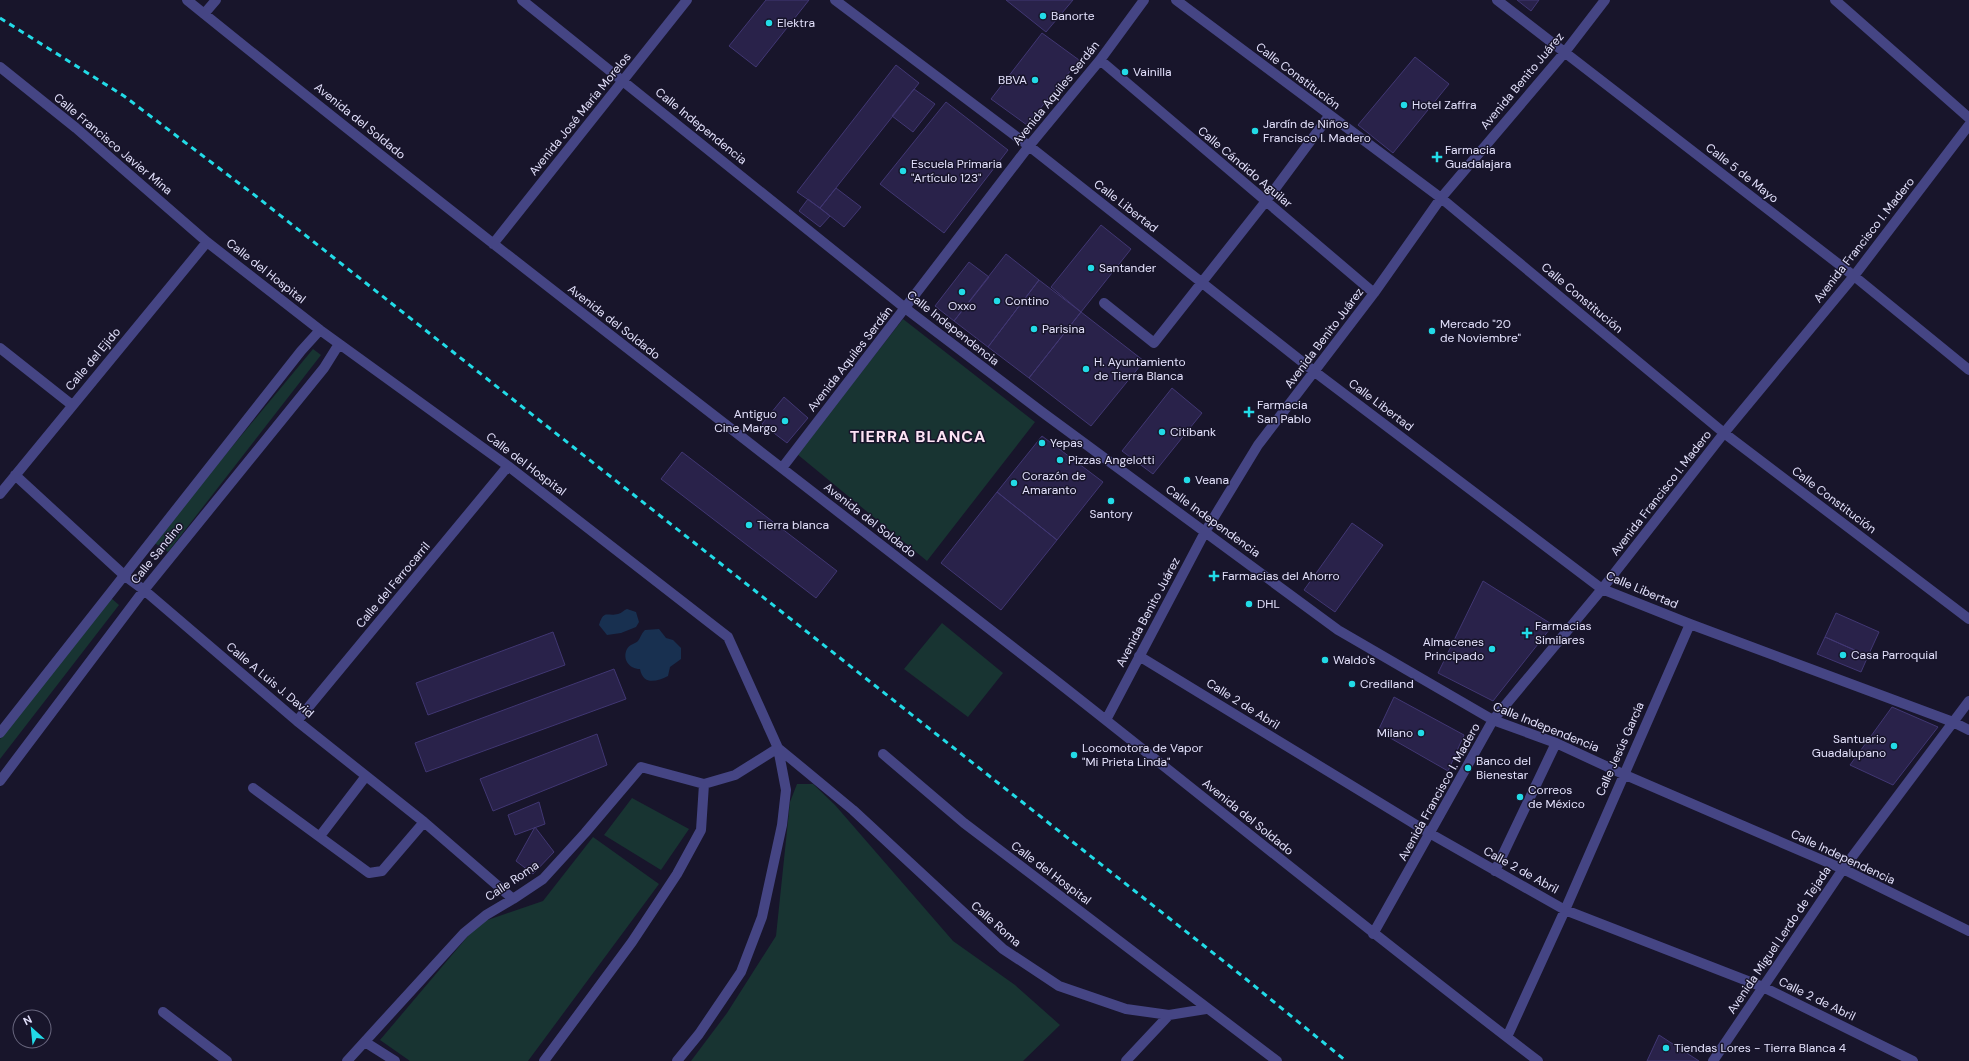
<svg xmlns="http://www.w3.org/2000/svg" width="1969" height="1061" font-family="'DM Sans',sans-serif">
<rect width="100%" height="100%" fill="#18152b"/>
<path fill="#183432" d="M903,319L1035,422L927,561L797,454Z
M313,349L321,355L168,552L153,542Z
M111,598L119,605L0,759V739Z
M942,623L1003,673L968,717L904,669Z
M797,784H813L835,805L953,941L1015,985L1060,1025L1023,1061H691L727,1013L776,936L790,802Z
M632,798L689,829L661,870L604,835Z
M593,837L659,884L528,1061H410L380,1040L479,923L543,901Z"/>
<path fill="#183050" d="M627,609L636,612L639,622L636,627L621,633L607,635L599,625C604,609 607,617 618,614C622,613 624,610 627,609Z
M659,629L666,638L673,640L681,648V659L670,667L668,676C656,682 643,685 640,669C629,669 622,659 627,649C630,644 635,644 638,641C641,637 641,634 645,630Z"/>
<path fill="#29224a" stroke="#413773" d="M766,0H809L756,67L729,46Z
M1006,0H1073L1046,32Z
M1517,0H1539L1531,11Z
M1042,33L1079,60L1027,125L991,99Z
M1415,57L1449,84L1393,153L1358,125Z
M896,65L919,83L820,208L797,192Z
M914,89L935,104L913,132L892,116Z
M946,102L1008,150L944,233L880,184Z
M836,188L861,207L844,227L820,208Z
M808,199L830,216L820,227L799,211Z
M1101,225L1131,249L1081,312L1051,287Z
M1006,254L1039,280L988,347L954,321Z
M969,262L989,277L954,321L935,306Z
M1039,280L1081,312L1029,378L988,347Z
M1081,312L1144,361L1091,426L1029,378Z
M1172,388L1202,413L1153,474L1122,451Z
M784,397L808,418L787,443L762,424Z
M1042,436L1103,482L1057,540L997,492Z
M682,452L837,571L816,598L661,479Z
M997,492L1057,540L1001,610L941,563Z
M1352,523L1383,545L1335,612L1304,590Z
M1483,581L1553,625L1493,701L1438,673Z
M1836,613L1879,632L1868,656L1825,637Z
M553,632L565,665L428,715L416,683Z
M1825,637L1868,656L1861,672L1817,654Z
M614,669L626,699L426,772L415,743Z
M1394,697L1464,735L1448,771L1378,731Z
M1892,707L1938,727L1893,785L1850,765Z
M597,734L607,765L493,811L480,779Z
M539,802L545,824L515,835L508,815Z
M535,827L554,852L533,874L516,861Z
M1659,1035L1699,1061H1647Z"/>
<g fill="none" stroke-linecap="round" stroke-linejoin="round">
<path stroke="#454584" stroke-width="10" d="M187,0C471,230 762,452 1050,676C1213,804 1373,935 1538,1061
M522,0L905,308L1042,412L1338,630L1493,720L1556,743L1623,774L1843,869L1969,931
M835,0L1029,146L1315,372L1602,589L1690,624L1953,722L1969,730
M1176,0L1441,198L1724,433L1969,619
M1497,0L1854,276L1969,370
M1835,0L1969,118
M204,14L216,0
M1100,60L1374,293
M0,67L76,128L207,242L320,330L508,466L728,637L778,748L786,790L782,825L762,917L741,972L699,1034L677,1061
M493,244L687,0
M1104,303L1154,343L1266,201L1329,116
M0,348L72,405
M782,468L1029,146L1100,60L1144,0
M15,475L125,576L144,590L297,721L424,822L513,899
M0,494L207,242
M1139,656L1431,834L1565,910L1763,987L1913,1061
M1106,720L1205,532L1258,445L1374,293L1441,198L1565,52L1605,0
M297,721L508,466
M0,733L301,351L320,330
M778,748L853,810L1003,949L1059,986L1126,1009L1169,1015L1206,1009
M883,754L964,823L1277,1061
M0,781L144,590L324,368L339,344
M253,788L369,873L382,871L424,822
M320,836L366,776
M1495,871L1556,743
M1373,934L1493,720L1602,589L1724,433L1854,276L1969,125
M163,1012L227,1061
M1507,1037L1565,910L1690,624
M365,1042L395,1061
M347,1061L464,933L486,915L513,899L543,879L585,833L641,767L704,784L735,775L778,748
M544,1061L632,942L677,874L701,830L704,784
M1126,1061L1169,1015
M1713,1061L1843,869L1969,701"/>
<path stroke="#22dbe7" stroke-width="3" stroke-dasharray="6 5" stroke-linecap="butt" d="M0,18L124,96L257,197L1241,975L1346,1061"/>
</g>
<g fill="#22dbe7" stroke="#18152b" stroke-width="1.5">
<circle cx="1043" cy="16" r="4"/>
<circle cx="769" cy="23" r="4"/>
<circle cx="1125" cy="72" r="4"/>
<circle cx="1035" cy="80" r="4"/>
<circle cx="1404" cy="105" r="4"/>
<circle cx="1255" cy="131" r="4"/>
<path d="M1435 151h4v4h4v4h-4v4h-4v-4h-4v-4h4z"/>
<circle cx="903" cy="171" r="4"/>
<circle cx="1091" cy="268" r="4"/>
<circle cx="962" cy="292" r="4"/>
<circle cx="997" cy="301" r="4"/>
<circle cx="1034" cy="329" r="4"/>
<circle cx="1432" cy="331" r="4"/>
<circle cx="1086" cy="369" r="4"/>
<path d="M1247 406h4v4h4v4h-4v4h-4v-4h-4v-4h4z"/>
<circle cx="785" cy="421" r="4"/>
<circle cx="1162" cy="432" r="4"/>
<circle cx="1042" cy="443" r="4"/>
<circle cx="1060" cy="460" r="4"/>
<circle cx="1187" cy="480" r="4"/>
<circle cx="1014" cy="483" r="4"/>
<circle cx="1111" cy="501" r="4"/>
<circle cx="749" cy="525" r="4"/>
<path d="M1212 570h4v4h4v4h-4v4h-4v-4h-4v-4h4z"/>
<circle cx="1249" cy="604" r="4"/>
<path d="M1525 627h4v4h4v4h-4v4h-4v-4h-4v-4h4z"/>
<circle cx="1492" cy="649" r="4"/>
<circle cx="1843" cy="655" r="4"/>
<circle cx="1325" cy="660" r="4"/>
<circle cx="1352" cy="684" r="4"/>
<circle cx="1421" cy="733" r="4"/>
<circle cx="1894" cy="746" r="4"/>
<circle cx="1074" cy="755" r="4"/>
<circle cx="1468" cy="768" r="4"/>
<circle cx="1520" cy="797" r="4"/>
<circle cx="1666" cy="1048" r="4"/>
</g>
<g text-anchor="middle" stroke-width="3" stroke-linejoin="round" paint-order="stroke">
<g font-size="12" fill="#e3e1fc" stroke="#18152b" text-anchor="start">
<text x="1051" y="20">Banorte</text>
<text x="777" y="27">Elektra</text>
<text x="1133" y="76">Vainilla</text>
<text x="1027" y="84" text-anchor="end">BBVA</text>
<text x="1412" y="109">Hotel Zaffra</text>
<text x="1263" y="128">Jardín de Niños<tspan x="1263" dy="14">Francisco I. Madero</tspan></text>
<text x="1445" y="154">Farmacia<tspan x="1445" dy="14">Guadalajara</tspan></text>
<text x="911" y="168">Escuela Primaria<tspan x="911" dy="14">"Artículo 123"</tspan></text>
<text x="1099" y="272">Santander</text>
<text x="1005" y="305">Contino</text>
<text x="962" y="310" text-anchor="middle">Oxxo</text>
<text x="1440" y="328">Mercado "20<tspan x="1440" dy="14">de Noviembre"</tspan></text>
<text x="1042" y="333">Parisina</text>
<text x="1094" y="366">H. Ayuntamiento<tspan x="1094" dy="14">de Tierra Blanca</tspan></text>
<text x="1257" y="409">Farmacia<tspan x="1257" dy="14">San Pablo</tspan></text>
<text x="777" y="418" text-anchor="end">Antiguo<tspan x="777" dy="14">Cine Margo</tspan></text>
<text x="1170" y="436">Citibank</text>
<text x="1050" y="447">Yepas</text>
<text x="1068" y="464">Pizzas Angelotti</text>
<text x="1022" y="480">Corazón de<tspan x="1022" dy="14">Amaranto</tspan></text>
<text x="1195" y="484">Veana</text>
<text x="1111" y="518" text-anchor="middle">Santory</text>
<text x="757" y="529">Tierra blanca</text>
<text x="1222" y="580">Farmacias del Ahorro</text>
<text x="1257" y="608">DHL</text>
<text x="1535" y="630">Farmacias<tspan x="1535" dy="14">Similares</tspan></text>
<text x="1484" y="646" text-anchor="end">Almacenes<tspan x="1484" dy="14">Principado</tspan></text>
<text x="1851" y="659">Casa Parroquial</text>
<text x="1333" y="664">Waldo's</text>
<text x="1360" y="688">Crediland</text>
<text x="1413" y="737" text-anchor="end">Milano</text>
<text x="1886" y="743" text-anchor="end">Santuario<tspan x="1886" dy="14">Guadalupano</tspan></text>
<text x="1082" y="752">Locomotora de Vapor<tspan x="1082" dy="14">"Mi Prieta Linda"</tspan></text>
<text x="1476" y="765">Banco del<tspan x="1476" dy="14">Bienestar</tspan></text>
<text x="1528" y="794">Correos<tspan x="1528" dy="14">de México</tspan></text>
<text x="1674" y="1052">Tiendas Lores - Tierra Blanca 4</text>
</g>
<g font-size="12" fill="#e3e1fc" stroke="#18152b">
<text transform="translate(1298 76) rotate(37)" y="4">Calle Constitución</text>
<text transform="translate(1522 81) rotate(-50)" y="4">Avenida Benito Juárez</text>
<text transform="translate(1056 93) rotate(-51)" y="4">Avenida Aquiles Serdán</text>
<text transform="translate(580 114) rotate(-51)" y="4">Avenida José María Morelos</text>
<text transform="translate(360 121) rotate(39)" y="4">Avenida del Soldado</text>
<text transform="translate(701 126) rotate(39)" y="4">Calle Independencia</text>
<text transform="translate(113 144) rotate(40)" y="4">Calle Francisco Javier Mina</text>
<text transform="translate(1245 167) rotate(40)" y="4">Calle Cándido Aguilar</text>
<text transform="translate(1742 173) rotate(38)" y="4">Calle 5 de Mayo</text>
<text transform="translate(1126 206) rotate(38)" y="4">Calle Libertad</text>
<text transform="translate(1864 240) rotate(-52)" y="4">Avenida Francisco I. Madero</text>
<text transform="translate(266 271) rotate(38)" y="4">Calle del Hospital</text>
<text transform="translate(1582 298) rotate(40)" y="4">Calle Constitución</text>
<text transform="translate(614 322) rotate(38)" y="4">Avenida del Soldado</text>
<text transform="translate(953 328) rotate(38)" y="4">Calle Independencia</text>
<text transform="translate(1324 338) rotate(-53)" y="4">Avenida Benito Juárez</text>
<text transform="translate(93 359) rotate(-50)" y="4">Calle del Ejido</text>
<text transform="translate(850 359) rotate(-52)" y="4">Avenida Aquiles Serdán</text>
<text transform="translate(1381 405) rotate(37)" y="4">Calle Libertad</text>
<text transform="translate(526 464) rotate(37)" y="4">Calle del Hospital</text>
<text transform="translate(1661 493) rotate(-52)" y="4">Avenida Francisco I. Madero</text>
<text transform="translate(1834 500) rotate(37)" y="4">Calle Constitución</text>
<text transform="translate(870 520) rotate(38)" y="4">Avenida del Soldado</text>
<text transform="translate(1213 521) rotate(36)" y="4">Calle Independencia</text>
<text transform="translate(157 553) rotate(-51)" y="4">Calle Sandino</text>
<text transform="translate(393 585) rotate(-50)" y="4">Calle del Ferrocarril</text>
<text transform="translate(1642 590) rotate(23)" y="4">Calle Libertad</text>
<text transform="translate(1148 612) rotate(-62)" y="4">Avenida Benito Juárez</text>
<text transform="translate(270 680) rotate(40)" y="4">Calle A Luis J. David</text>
<text transform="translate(1243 704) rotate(32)" y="4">Calle 2 de Abril</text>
<text transform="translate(1546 727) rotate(22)" y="4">Calle Independencia</text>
<text transform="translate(1620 749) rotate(-66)" y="4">Calle Jesús García</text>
<text transform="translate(1439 792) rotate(-61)" y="4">Avenida Francisco I. Madero</text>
<text transform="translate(1248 817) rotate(39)" y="4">Avenida del Soldado</text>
<text transform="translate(1843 857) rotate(25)" y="4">Calle Independencia</text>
<text transform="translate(1521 870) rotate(29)" y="4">Calle 2 de Abril</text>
<text transform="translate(1051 873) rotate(37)" y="4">Calle del Hospital</text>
<text transform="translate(512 881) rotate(-34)" y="4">Calle Roma</text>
<text transform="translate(996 924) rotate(41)" y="4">Calle Roma</text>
<text transform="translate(1779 940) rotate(-56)" y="4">Avenida Miguel Lerdo de Tejada</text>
<text transform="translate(1817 999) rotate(26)" y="4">Calle 2 de Abril</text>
</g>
<g font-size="16" font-weight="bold" letter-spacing="1" fill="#fce3f4" stroke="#18152b">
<text x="918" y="442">TIERRA BLANCA</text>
</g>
</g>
<g transform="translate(32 1029) rotate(333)"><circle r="19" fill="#18152b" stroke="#69677f"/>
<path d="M0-3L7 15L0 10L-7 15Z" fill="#22dbe7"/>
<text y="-6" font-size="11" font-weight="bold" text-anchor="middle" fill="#e3e1fc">N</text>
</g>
</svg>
